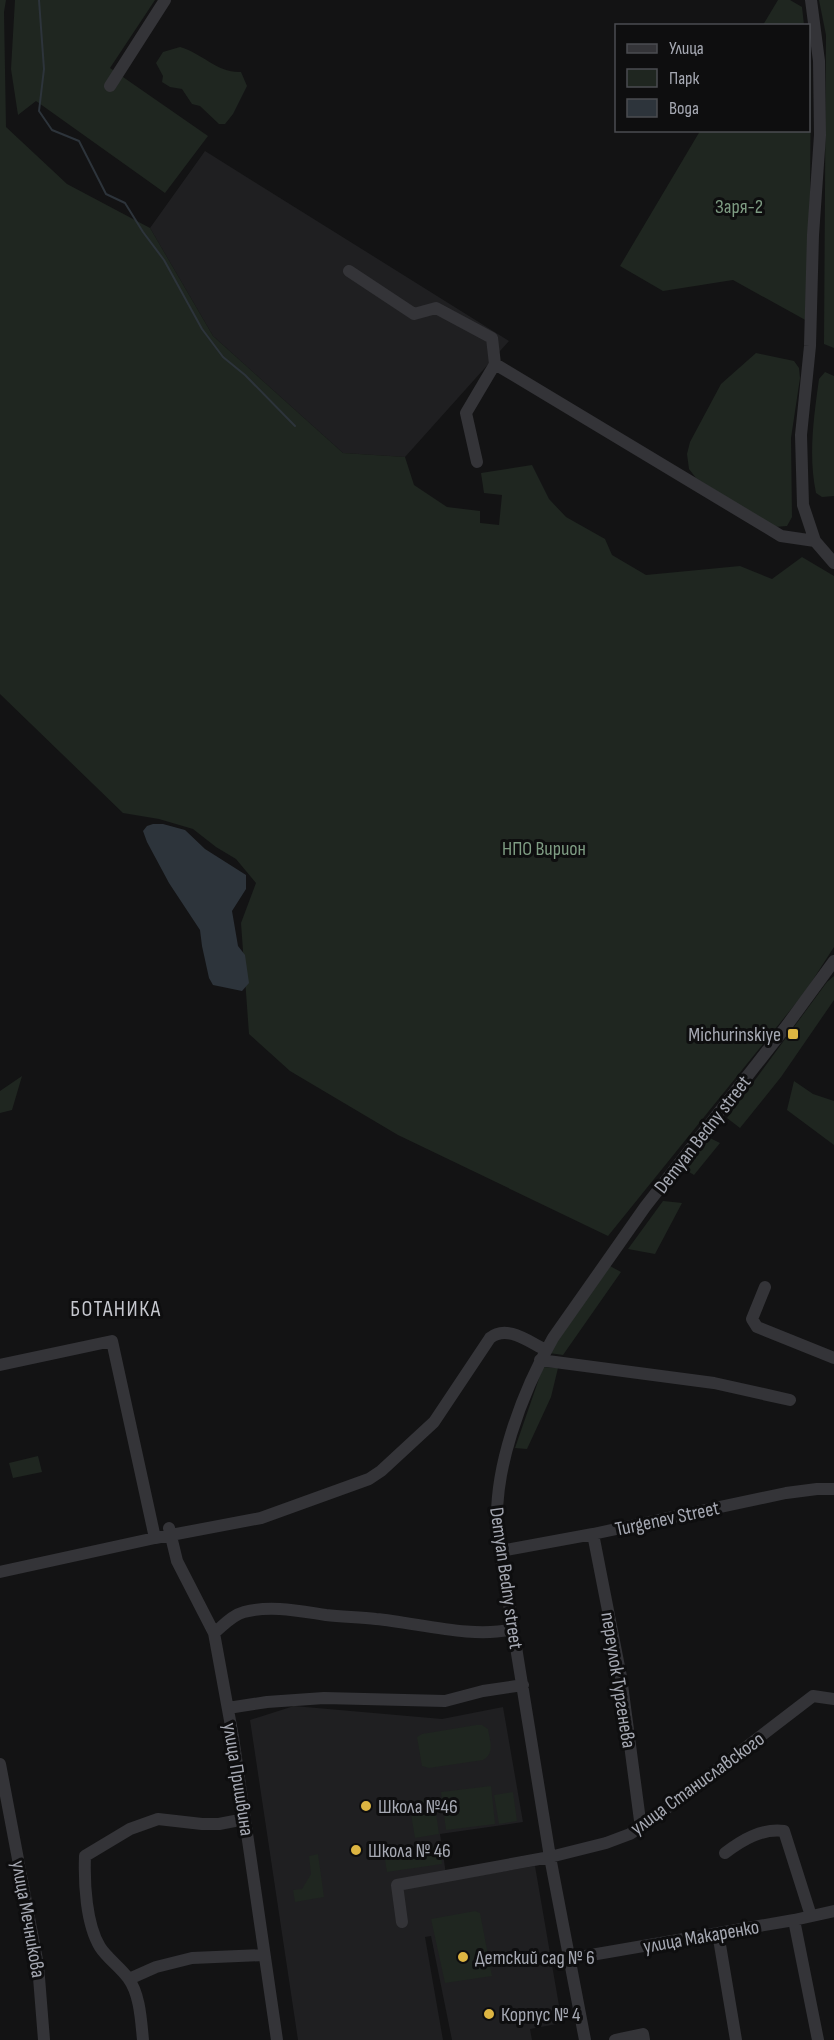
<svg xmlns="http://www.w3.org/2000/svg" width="834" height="2040" font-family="'Sofia Sans Condensed',sans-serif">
<rect width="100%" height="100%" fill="#131314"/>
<path fill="#1f1f21" d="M205,151L509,341L405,457L343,453L213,336L150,228Z
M294,1706L442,1719L503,1707L523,1822L440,1834L447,1881L535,1866L562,2023L530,2029L532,2040H452L431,1936L425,1937L443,2040H298L250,1720Z"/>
<path fill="#1f2620" d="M0,0H6L4,12L6,127L67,184L150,228L213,336L343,453L405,457L414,485L447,507L480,511V523L499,525L502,495L484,493L481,473L532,465L549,499L566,517L605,539L612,555L646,575L740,566L772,579L802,557L834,576V947L805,992L608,1236L398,1135L290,1071L249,1034L241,923L256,883L236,859L216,847L193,829L159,819L123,813L0,694Z
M15,0H155L110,68L208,136L165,193L36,101L18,115L11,69Z
M778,0H790L802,7L804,25H763Z
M819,0H834V348L824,344L826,35Z
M180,47C202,53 217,73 241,72L247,86L233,114L225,124H219L200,106L192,104L182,89L170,87L162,82L163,76L156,63L163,52Z
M809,52L811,70L809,322L733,280L663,291L620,266L700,131L808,130Z
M756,353L794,361L799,368L800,378L791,438L792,517L787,526L774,527L696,478L689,469L687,454L690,442L721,384Z
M825,372L834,376V496L822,497L816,493C808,455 814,416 819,379Z
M834,976V1000L781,1077L740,1128L727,1118L827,982Z
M22,1076L12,1110L0,1113V1091Z
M794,1081L813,1094L834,1101V1145L787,1110Z
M706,1136L720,1143L694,1175L681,1167Z
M663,1201L682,1203L655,1254L628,1249Z
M610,1266L621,1272L563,1355L549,1353Z
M543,1367L558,1368L551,1397L527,1449L515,1448Z
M38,1456L42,1472L13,1478L9,1463Z
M476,1725H482L488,1729C490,1741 495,1753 483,1760L429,1768L422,1766L417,1737L422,1734Z
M491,1786L495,1824L446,1830L441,1792Z
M513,1792L517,1821L499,1824L494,1795Z
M434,1799L439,1834L415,1838L409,1802Z
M439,1845L442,1864L387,1872L384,1853Z
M318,1854L324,1897L295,1902L293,1890L302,1889L311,1874L309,1856Z
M475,1911L480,1913L492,1976L445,1983L431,1919Z"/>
<path fill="#2d343b" d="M153,824H163L185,830L205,849L246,875V889L232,911L238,946L245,955L249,983L242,991L213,985L209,978L202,946L200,930L169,883L147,842L143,831L147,826Z"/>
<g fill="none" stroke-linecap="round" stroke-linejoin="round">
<path stroke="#2d343b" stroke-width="2" d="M39,0L44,69L39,111L52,130L79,141L106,194L125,203L143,232L164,260L202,329L223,357L245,375L295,426"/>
<path stroke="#343438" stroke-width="12" d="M811,0L819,61L820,135L813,235L810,346L801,435L803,505L815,541L834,563
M110,86L165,0
M349,271L414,314L436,308L492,338L495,364L466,413L477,462
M495,364L781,536L815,541
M765,1287L752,1319L757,1327L834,1358
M540,1360L714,1383L790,1400
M0,1365L112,1341L155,1538
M169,1528L177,1561L214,1633L233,1737L277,2040
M593,1534L621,1677L641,1828
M500,1551L593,1534L786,1493L817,1489H834
M0,1572L155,1538L261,1518L369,1479L381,1471L434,1422L490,1338C507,1324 529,1342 546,1350
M214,1633C223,1626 232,1615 244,1612C271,1605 299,1611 326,1615C343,1617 360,1617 376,1619C418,1623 473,1639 513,1629
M228,1708L267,1702L324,1698L445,1701L483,1691L523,1685
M0,1764L38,1965L44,2040
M725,1853C742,1840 762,1828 784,1831L811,1916
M794,1920L818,2040
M402,1922L397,1885L550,1857L606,1843L630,1834L654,1818L813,1696L834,1699
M718,1933L736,2040
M568,1959L794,1920L834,1911
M129,1979L156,1967L192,1958L264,1955
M143,2040C141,2020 140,1994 128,1978C120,1967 107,1958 100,1947C86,1924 84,1883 85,1856L130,1829L158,1819L202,1824H219L245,1819
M585,2040L550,1857L498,1536C491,1473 522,1392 553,1338L645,1207L785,1028L834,961
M615,2040L643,2034L644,2040"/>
</g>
<g fill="#ddb542" stroke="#0e0e0f" stroke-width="2">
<rect x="787" y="1028" width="12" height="12" rx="3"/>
<circle cx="366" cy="1806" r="6"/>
<circle cx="356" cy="1850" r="6"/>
<circle cx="463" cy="1957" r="6"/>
<circle cx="489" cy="2014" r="6"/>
</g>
<g text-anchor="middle" stroke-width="6" stroke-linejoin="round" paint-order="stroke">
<g font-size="20" fill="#7e9c83" stroke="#0e0e0f">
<text x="739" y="213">Заря-2</text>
<text x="544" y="855">НПО Вирион</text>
</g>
<g font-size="20" fill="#a6a9b3" stroke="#0e0e0f" text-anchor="start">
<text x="781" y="1041" text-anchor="end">Michurinskiye</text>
<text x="378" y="1813">Школа №46</text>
<text x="368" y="1857">Школа № 46</text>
<text x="475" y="1964">Детский сад № 6</text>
<text x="501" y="2021">Корпус № 4</text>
</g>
<g font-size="20" fill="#a6a9b3" stroke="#0e0e0f">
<text transform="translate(702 1134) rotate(-52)" y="7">Demyan Bedny street</text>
<text transform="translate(667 1518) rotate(-12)" y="7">Turgenev Street</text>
<text transform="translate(507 1578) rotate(82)" y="7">Demyan Bedny street</text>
<text transform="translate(619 1680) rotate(81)" y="7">переулок Тургенева</text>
<text transform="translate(239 1779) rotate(81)" y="7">улица Пришвина</text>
<text transform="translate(697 1783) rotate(-36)" y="7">улица Станиславского</text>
<text transform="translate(29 1919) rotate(80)" y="7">улица Мечникова</text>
<text transform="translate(701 1936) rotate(-10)" y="7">улица Макаренко</text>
</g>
<g font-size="22" letter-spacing="1.5" fill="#c6c8cf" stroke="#0e0e0f">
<text x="116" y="1316">БОТАНИКА</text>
</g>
</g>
<rect x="615" y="24" width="195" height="108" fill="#0e0e0f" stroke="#4b4c51" stroke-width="1.5"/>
<rect x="627" y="44" width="30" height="9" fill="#343438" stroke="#4b4c51" stroke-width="1.5"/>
<text x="669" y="54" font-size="18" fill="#a6a9b3">Улица</text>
<rect x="627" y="69" width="30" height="18" fill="#1f2620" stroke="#4b4c51" stroke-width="1.5"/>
<text x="669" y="84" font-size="18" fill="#a6a9b3">Парк</text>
<rect x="627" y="99" width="30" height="18" fill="#2d343b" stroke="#4b4c51" stroke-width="1.5"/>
<text x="669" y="114" font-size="18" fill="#a6a9b3">Вода</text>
</svg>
